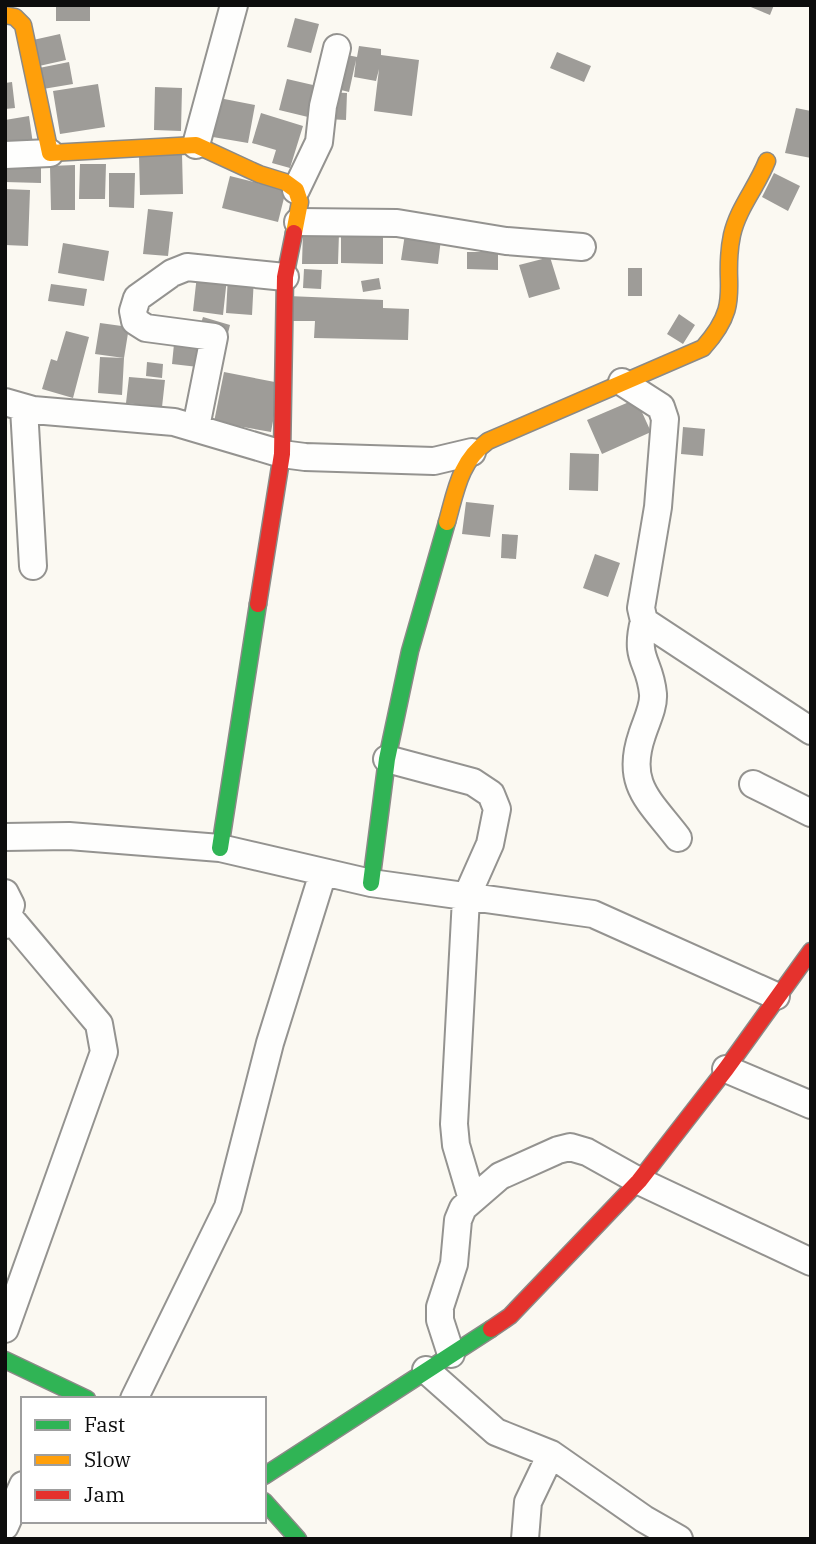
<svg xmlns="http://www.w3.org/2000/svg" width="816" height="1544" font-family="'IBM Plex Serif',serif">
<rect width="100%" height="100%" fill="#fbf9f2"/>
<path fill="#9e9c98" d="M56,5H90V21H56Z
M746,5H774L770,15Z
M295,18L319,24L311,53L287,47Z
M60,34L66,60L39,66L33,40Z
M359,46L381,49V55L419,60L412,116L374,111L379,69L376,81L354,77L356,60L349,92L329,87L337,53L357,57Z
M557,52L591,66L584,82L550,68Z
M69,62L73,84L43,89L39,68Z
M287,79L326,88L313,99L308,117L279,110Z
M12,82L15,108L5,109V83Z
M98,84L105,127L60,134L53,91Z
M155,87L182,88L181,131L154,130Z
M327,92L347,93L346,120L326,119Z
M214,97L255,105L248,143L207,136Z
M796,108L811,111V158L785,153Z
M261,113L303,126L290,168L272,163L276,150L252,143Z
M29,116L33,144L5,149V120Z
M182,154L183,194L140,195L139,155Z
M5,163L41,164V183L5,182Z
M80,164H106L105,199H79Z
M75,165V210H51L50,166Z
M109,173H135L134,208L109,207Z
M774,173L800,186L788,211L762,197Z
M230,176L286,190L278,222L222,208Z
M5,189L30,190L28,246L5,245Z
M148,209L173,212L168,256L143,254Z
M341,229L383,230V264L341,263Z
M303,231L339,233L338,264H302Z
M405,234L441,239L438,264L401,260Z
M63,243L109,251L104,281L58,273Z
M467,252H498V270L467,269Z
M550,257L560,289L529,298L519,265Z
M628,268H642V296H628Z
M304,269L322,270L321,289L303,288Z
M197,275L227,278L223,315L193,311Z
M228,276L254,277L252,315L226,313Z
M379,278L381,289L363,292L361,281Z
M51,284L87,289L84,306L48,301Z
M288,296L383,300V308L409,309L408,340L314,338L315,321H287Z
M679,314L695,325L683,344L667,334Z
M203,317L230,325L227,337L199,329Z
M100,323L129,327L124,358L95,354Z
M66,331L89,337L73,398L42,389L51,359L57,361Z
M175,334L210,338L207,368L172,364Z
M100,357L124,358L122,395L98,393Z
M147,362L163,364L162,378L146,376Z
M224,372L280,383L271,432L214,422Z
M129,377L165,380L162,407L126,403Z
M636,399L651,432L602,454L587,420Z
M683,427L705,429L703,456L681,454Z
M570,453L599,454L598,491L569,490Z
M466,502L494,505L490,537L462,534Z
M502,534L518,535L516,559L501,558Z
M595,554L620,563L608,597L583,588Z"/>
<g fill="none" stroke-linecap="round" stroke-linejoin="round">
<g stroke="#949390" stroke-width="30">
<path id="street" d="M196,145L234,5
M5,155L50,153
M296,190L319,142L323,106L337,48
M298,222L397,223L506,241L582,247
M622,382L661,407L665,419L658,507L641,608L644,621L811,731
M5,402L33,410L174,422L282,454L305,457L434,461L472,452
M24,408L33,566
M196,427L214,337L146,328L135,321L133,311L137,298L172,273L187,267L285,277
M644,621C634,661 650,660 653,694C654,707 646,722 642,735C625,785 650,801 678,838
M387,759L473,782L491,794L497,809L490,844L466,898L454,1124L456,1145L472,1199
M753,784L811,813
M5,837L69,836L220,848L371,883L593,914L776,996
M5,893L11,905L5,925
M726,1069L811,1105
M5,1329L104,1052L99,1024L9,917
M451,1354L440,1320V1307L454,1264L458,1220L463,1208L500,1176L558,1150L570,1147L587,1152L639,1181L811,1262
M426,1370L496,1432L551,1454L644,1519L679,1539
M134,1399L228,1207L270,1043L323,873
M5,1526L23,1485
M525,1539L528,1502L551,1454"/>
</g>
<g stroke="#8b8a87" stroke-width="19">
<path id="fast" d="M220,848L258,604
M371,883L387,759L410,651L447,522
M5,1360L87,1399
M264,1476L491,1329
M264,1501L298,1539"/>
</g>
<g stroke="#8b8a87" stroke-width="19">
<path id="slow" d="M5,15L15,17L23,25L50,153L196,145L259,174L285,182L296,190L300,202L294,233
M447,522C456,490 460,461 488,441L703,348C745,301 721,286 732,235C738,208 757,187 767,161"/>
</g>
<g stroke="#8b8a87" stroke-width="19">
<path id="jam" d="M258,604L282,454L285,277L294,233
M491,1329L510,1316L639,1181L726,1069L811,951"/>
</g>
<use href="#street" stroke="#fefefd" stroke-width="26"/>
<use href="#fast" stroke="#30b455" stroke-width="16"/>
<use href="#slow" stroke="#ff9f0a" stroke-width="16"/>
<use href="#jam" stroke="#e5322d" stroke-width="16"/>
</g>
<rect width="816" height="1544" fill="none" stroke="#0d0d0d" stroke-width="14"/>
<rect x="21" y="1397" width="245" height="126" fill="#ffffff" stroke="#9e9e9e" stroke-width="2"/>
<rect x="35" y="1420" width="35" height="10" fill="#30b455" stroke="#9e9e9e" stroke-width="2"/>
<text x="84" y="1432" font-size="21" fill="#0d0d0d">Fast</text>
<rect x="35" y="1455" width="35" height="10" fill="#ff9f0a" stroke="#9e9e9e" stroke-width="2"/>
<text x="84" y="1467" font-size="21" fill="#0d0d0d">Slow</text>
<rect x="35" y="1490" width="35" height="10" fill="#e5322d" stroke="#9e9e9e" stroke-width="2"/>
<text x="84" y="1502" font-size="21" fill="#0d0d0d">Jam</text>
</svg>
